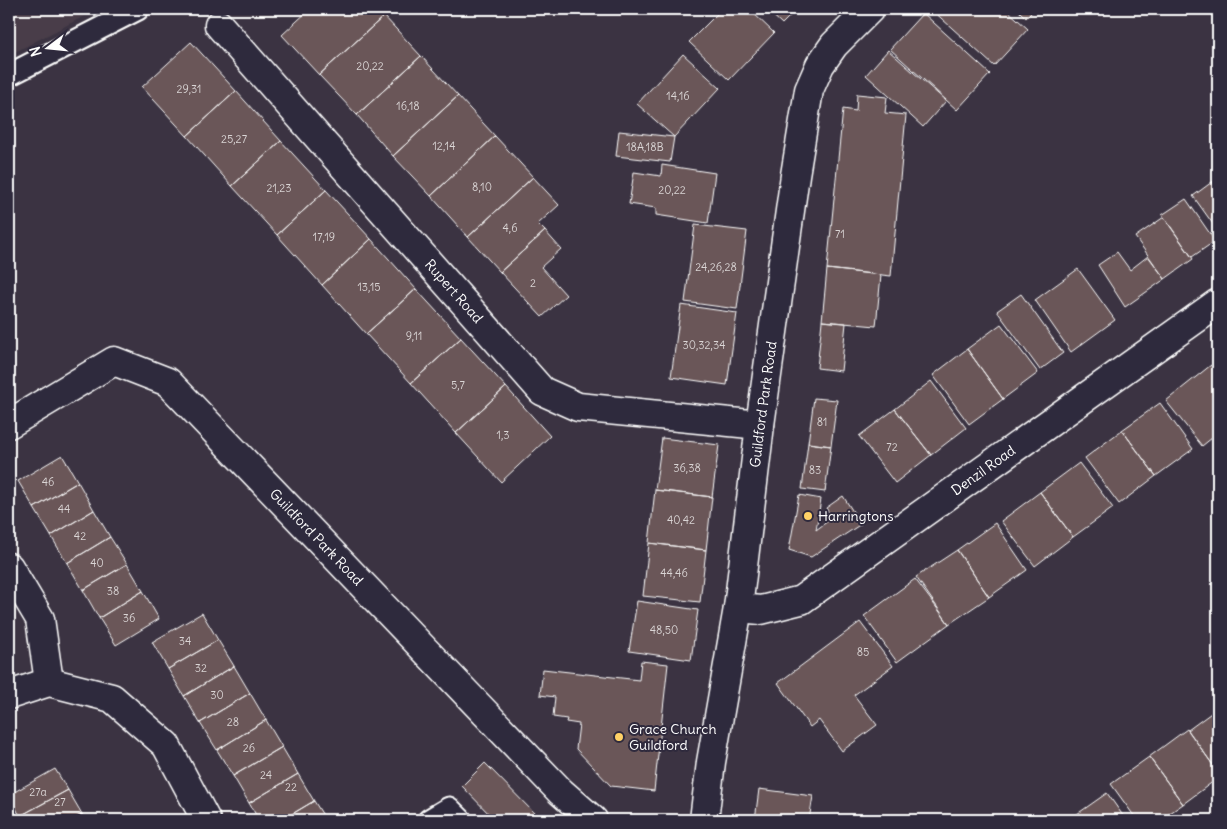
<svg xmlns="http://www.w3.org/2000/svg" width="1227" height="829" font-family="Delius,sans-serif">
<rect width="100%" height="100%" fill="#3b3342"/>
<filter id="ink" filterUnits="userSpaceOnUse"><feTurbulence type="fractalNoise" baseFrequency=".02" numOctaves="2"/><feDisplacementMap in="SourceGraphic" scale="10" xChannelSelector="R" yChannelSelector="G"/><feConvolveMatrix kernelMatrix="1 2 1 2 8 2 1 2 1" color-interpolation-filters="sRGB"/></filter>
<g filter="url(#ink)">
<path fill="#493e49" d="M9,9H98L9,55Z"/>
<path fill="#6a5758" stroke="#fff" d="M310,9H378L384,16L319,75L282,35Z
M722,9H749L774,33L729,80L689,42Z
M766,9H797L782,24Z
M931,9H1006L1028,29L994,66Z
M1017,9H1035L1026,18Z
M923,13L990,74L957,110L890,49Z
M384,16L421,56L357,115L319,75Z
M191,42L236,91L187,136L142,87Z
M888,50L946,101L923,127L866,75Z
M683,54L720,88L674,137L637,104Z
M421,56L458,96L393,156L357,115Z
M236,91L281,141L232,186L187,136Z
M857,94L887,97L885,113L906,115L891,276L827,269L843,109L856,111Z
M458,96L495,136L431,196L393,156Z
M619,131L674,137L670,162L616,156Z
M495,136L533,177L468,237L431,196Z
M281,141L326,190L277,235L232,186Z
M662,165L715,173L708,223L656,215V208L629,204L634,172L661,176Z
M533,177L559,205L538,224L545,231L500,272L468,237Z
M1218,177V190L1212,182Z
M1212,182L1218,190V231L1193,196Z
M326,190L371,239L322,285L277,235Z
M1186,199L1215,241L1192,257L1162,215Z
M1164,217L1193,259L1165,279L1135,237Z
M695,225L747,231L737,309L685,302Z
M545,231L561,249L541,267L566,295L542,317L500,272Z
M371,239L416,289L366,334L322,285Z
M1117,252L1130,270L1148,256L1165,279L1125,307L1098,265Z
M827,269L881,275L876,326L822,321Z
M1078,269L1115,320L1071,352L1035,300Z
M416,289L461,338L411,383L366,334Z
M1021,294L1063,353L1040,370L997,311Z
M681,305L737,313L727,385L671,377Z
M822,321L846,323L841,371L817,368Z
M1001,324L1038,373L1003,399L967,349Z
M461,338L506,387L456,433L411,383Z
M967,349L1003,399L969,424L933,375Z
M1211,365L1218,374V433L1202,446L1166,401Z
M931,381L966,428L931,455L895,409Z
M506,387L550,436L501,482L456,433Z
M814,398L837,400L831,446L808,443Z
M1160,403L1193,449L1156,476L1122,430Z
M895,409L931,455L895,483L859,436Z
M1122,430L1156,476L1119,504L1085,458Z
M662,438L719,445L712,497L655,490Z
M808,443L831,446L825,492L802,489Z
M62,455L78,482L34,508L18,481Z
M1079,463L1113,508L1073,537L1040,492Z
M78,482L94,510L51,536L34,508Z
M655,490L712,497L706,550L649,543Z
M1040,492L1073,537L1035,566L1001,521Z
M799,495L821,499L816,530L832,518L826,508L843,496L861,524L811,557L789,550Z
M94,510L110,537L67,563L51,536Z
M995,523L1027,570L989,597L957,550Z
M110,537L127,564L83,590L67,563Z
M649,543L706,550L700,602L643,596Z
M957,550L989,597L949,624L916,577Z
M127,564L143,591L99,618L83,590Z
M915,579L949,624L897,662L864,616Z
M143,591L159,619L116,645L99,618Z
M637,601L698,610L691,660L629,651Z
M202,613L218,640L168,669L152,642Z
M860,622L893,666L854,695L877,725L842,751L819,720L810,727L778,683Z
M218,640L234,666L184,696L168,669Z
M641,661L668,664L654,791L611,786L576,749L579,724L566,722L567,719L553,717L555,697L540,695L543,669L639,680Z
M234,666L250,693L200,723L184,696Z
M250,693L266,720L217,750L200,723Z
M1218,708V772L1188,730Z
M266,720L282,747L233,776L217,750Z
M1187,729L1218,772V778L1183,804L1149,757Z
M282,747L298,774L249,803L233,776Z
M1149,757L1183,804L1160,820H1137L1111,784Z
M485,763L541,820H495L462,786Z
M55,769L68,790L20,816L9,795Z
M298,774L314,801L282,820H259L249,803Z
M759,789L813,796L809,820H755Z
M68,790L82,814L72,820H23L20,816Z
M1107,793L1126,820H1071L1070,819Z
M314,801L326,820H282Z
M82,814L86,820H72Z"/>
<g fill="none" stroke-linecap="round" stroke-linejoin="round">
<g stroke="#fff" stroke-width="25">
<path id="lane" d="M9,75L138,9
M429,820L449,808L461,820"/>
</g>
<g stroke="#fff" stroke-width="31">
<g id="street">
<path id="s1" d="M219,25L542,391L578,407L760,425"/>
<path id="s2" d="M9,424L114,361L168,382L561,792L593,820"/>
<path d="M9,567L40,619L49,682"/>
<path id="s3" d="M738,608L761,610L801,600L1218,303"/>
<path d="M9,695L49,682L112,698L166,745L206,820"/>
</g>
</g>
<g stroke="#fff" stroke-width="31">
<g id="secondary">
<path id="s4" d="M704,820L711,762L738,608L760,425L795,175L809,90L820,65L834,45L870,9"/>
</g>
</g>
<use href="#lane" stroke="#2f2a3d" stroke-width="21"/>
<use href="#street" stroke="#2f2a3d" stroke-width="28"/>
<use href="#secondary" stroke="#2f2a3d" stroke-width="28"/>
</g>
</g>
<g fill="#ffd166" stroke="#2f2a3d" stroke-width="2">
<circle cx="808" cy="516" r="5"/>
<circle cx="619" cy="737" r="5"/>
</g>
<g text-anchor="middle" stroke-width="4" stroke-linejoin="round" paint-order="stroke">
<g font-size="11" fill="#dad5d5">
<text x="370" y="70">20,22</text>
<text x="189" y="93">29,31</text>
<text x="678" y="100">14,16</text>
<text x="408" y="110">16,18</text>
<text x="234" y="143">25,27</text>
<text x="444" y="150">12,14</text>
<text x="645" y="151">18A,18B</text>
<text x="482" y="191">8,10</text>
<text x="279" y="192">21,23</text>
<text x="672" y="194">20,22</text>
<text x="510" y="232">4,6</text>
<text x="840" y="238">71</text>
<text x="324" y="241">17,19</text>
<text x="716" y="271">24,26,28</text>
<text x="533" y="287">2</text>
<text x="369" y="291">13,15</text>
<text x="414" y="340">9,11</text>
<text x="704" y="349">30,32,34</text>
<text x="458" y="389">5,7</text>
<text x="822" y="426">81</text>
<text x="503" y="439">1,3</text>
<text x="892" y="451">72</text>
<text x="687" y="472">36,38</text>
<text x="815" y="474">83</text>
<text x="48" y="486">46</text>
<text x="64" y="513">44</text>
<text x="681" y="524">40,42</text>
<text x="80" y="540">42</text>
<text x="97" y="567">40</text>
<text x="674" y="577">44,46</text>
<text x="113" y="595">38</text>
<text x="129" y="622">36</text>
<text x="664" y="634">48,50</text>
<text x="185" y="645">34</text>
<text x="863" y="656">85</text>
<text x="201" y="672">32</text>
<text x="217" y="699">30</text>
<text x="233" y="726">28</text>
<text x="249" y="752">26</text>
<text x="266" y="779">24</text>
<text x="291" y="791">22</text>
<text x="38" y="796">27a</text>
<text x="60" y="806">27</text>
</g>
<g font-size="14" fill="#fff" stroke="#2f2a3d">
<text dy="5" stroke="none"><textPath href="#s1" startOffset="355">Rupert Road</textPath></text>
<text dy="5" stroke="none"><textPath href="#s4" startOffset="420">Guildford Park Road</textPath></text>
<text dy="5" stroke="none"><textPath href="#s3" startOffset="288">Denzil Road</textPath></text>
<text dy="5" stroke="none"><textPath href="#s2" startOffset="395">Guildford Park Road</textPath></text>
</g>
<g font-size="14" fill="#fff" stroke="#2f2a3d" text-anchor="start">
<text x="818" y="521">Harringtons</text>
<text x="629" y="734">Grace Church<tspan x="629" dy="16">Guildford</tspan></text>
</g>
</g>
<rect width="1227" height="829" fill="none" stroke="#2f2a3d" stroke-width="30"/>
<rect x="15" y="15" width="1197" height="799" fill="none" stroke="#fff" stroke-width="2" filter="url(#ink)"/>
<g transform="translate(48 48) rotate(254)" stroke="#2f2a3d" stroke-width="4" paint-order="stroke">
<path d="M0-4L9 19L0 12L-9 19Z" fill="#ffffff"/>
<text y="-8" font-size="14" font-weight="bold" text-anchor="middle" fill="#ffffff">N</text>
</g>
</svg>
